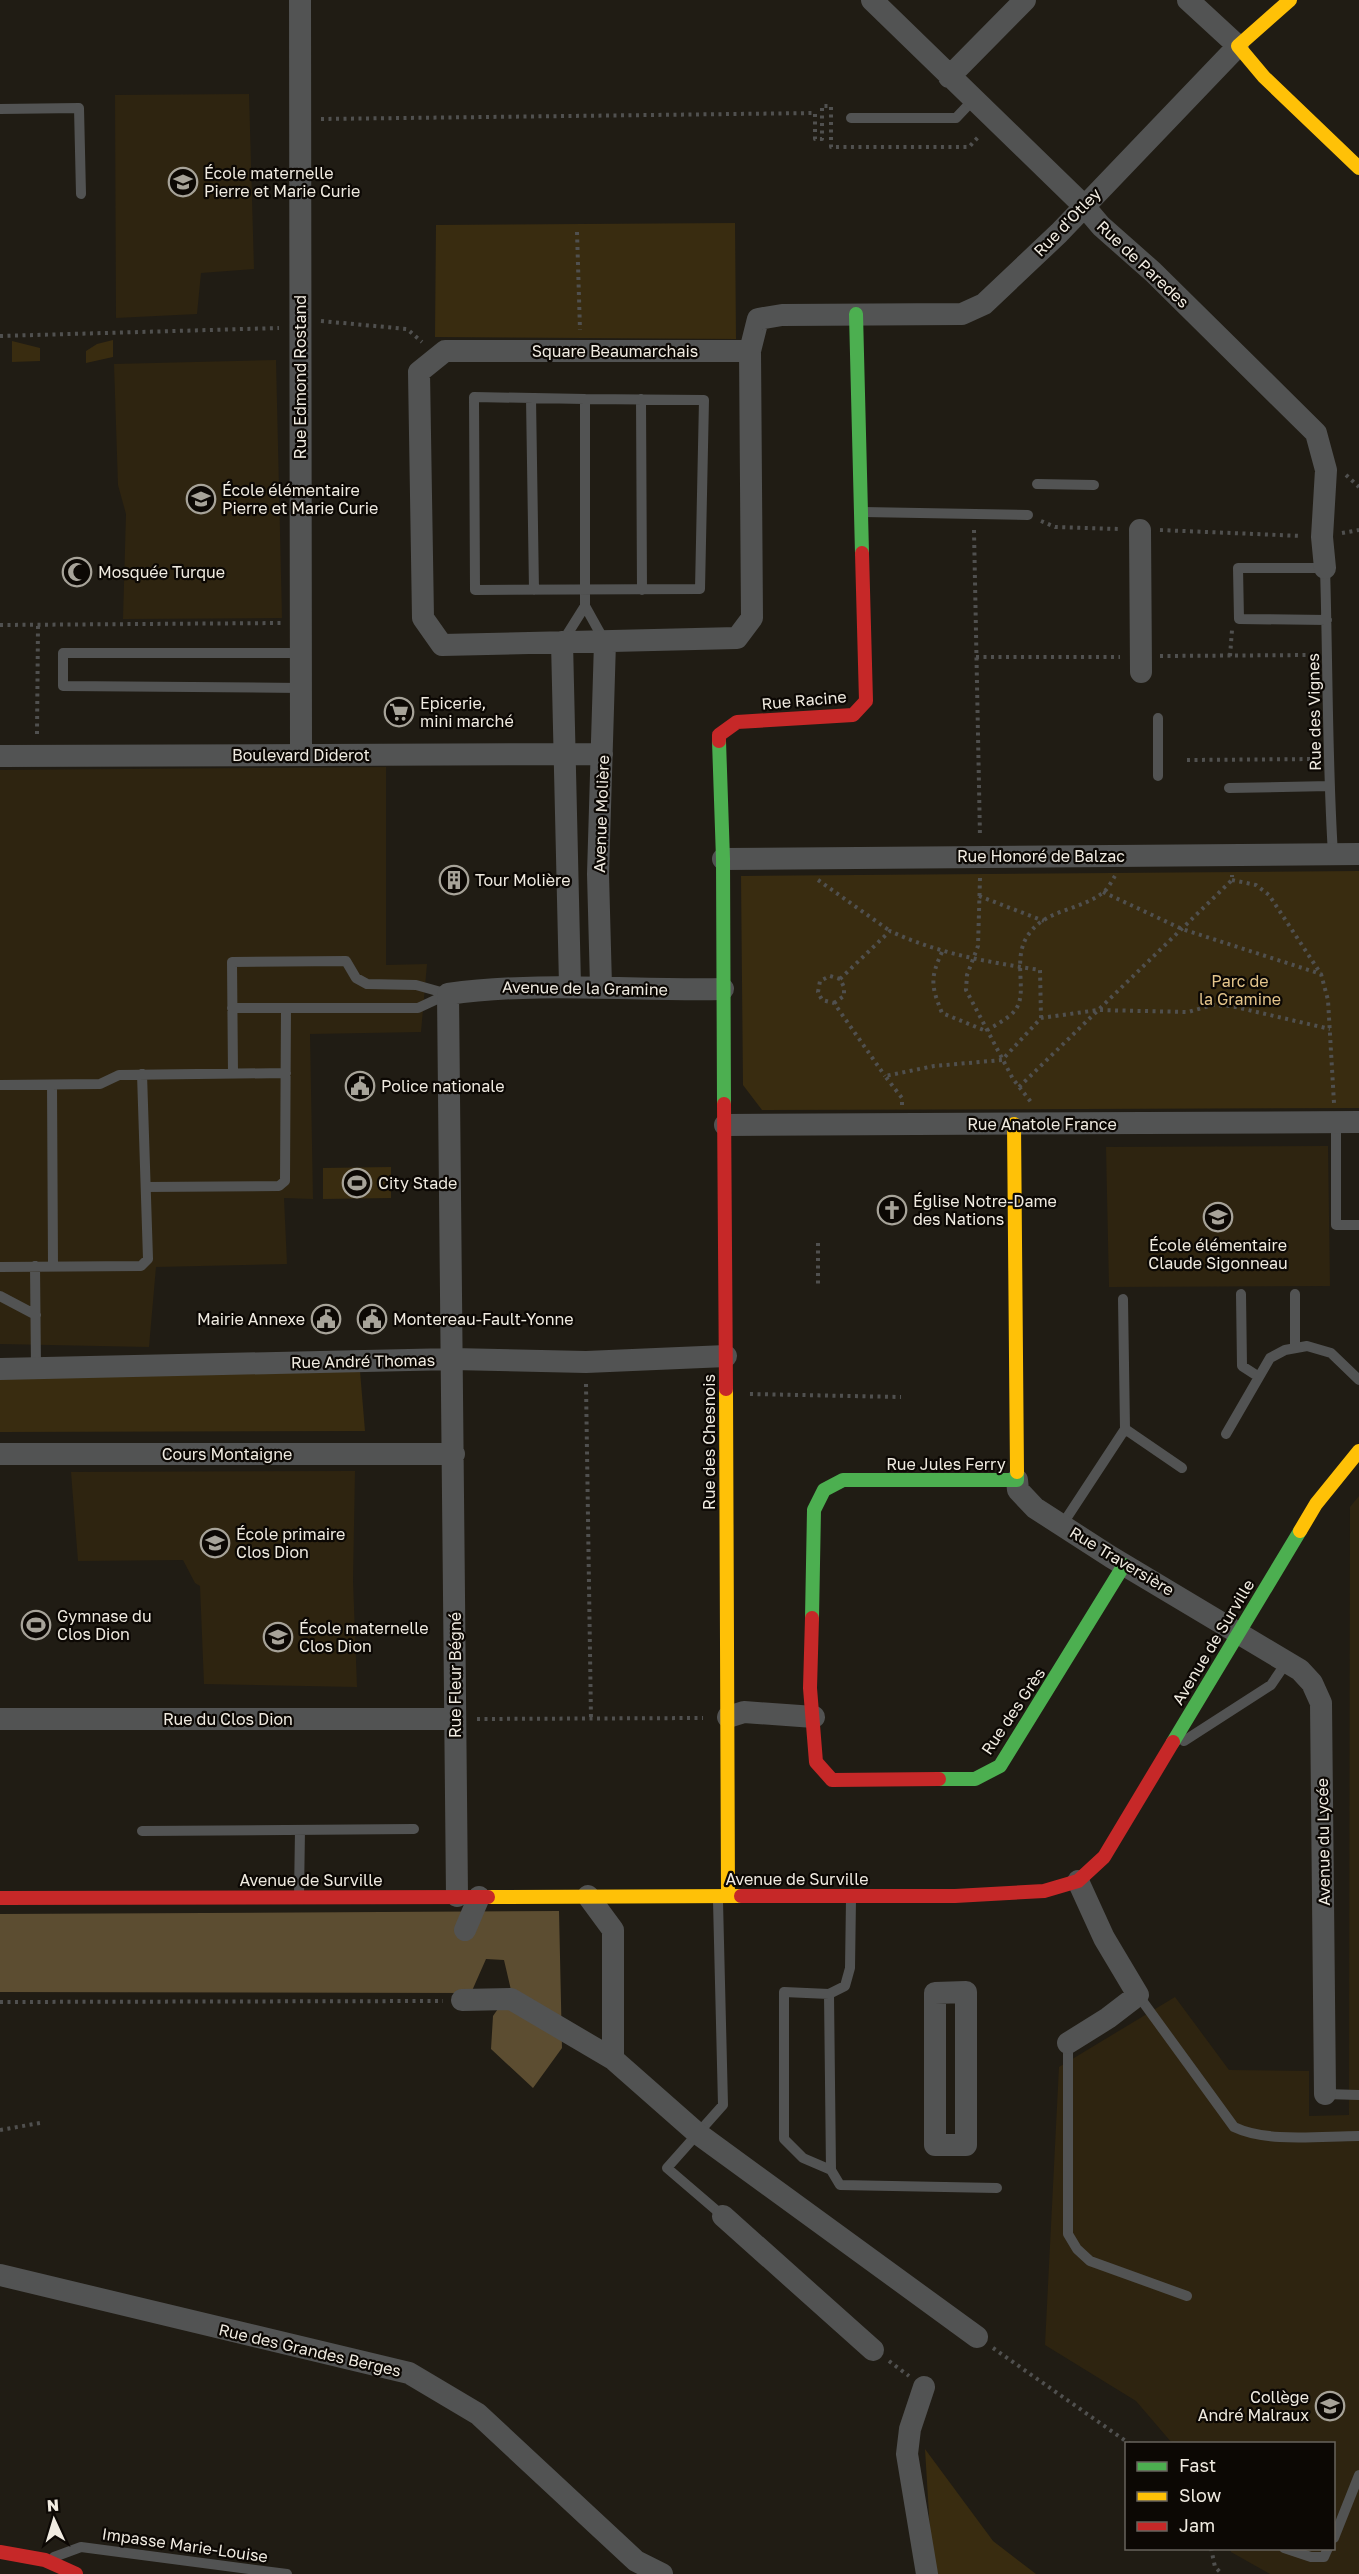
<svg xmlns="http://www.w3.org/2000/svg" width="1359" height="2574" font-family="'Golos Text',sans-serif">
<rect width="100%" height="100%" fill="#201c14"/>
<path fill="#2e2410" d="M249,94L254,269L201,273L197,314L116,318L115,95Z
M276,360L282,618L123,619L126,514L118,485L114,364Z
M386,767V965L427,964L421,1032L310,1034L313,1199L284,1198L287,1264L156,1267L149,1347L0,1344V770Z
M1328,1146L1330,1286L1109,1287L1106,1147Z
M355,1471L353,1581L357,1687L204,1684L200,1586L195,1583L183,1560L78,1561L71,1472Z
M1359,1496V2574H1270L1231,2552L1230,2549L1334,2548V2444L1172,2443L1136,2401L1045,2345L1059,2067L1175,1997L1229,2070L1309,2071V2116L1349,2115L1350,1507Z"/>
<path fill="#392c10" d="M735,223L736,339L435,337L436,225Z
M113,340V357L86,363V351L97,344Z
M12,341L40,348V361L12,362Z
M1359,871V1108L762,1110L743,1085L741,876Z
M391,1167V1198L323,1199V1168Z
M360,1371L365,1431L0,1432V1378Z
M925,2449L993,2541L1036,2574H936L932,2564Z"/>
<path fill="#5c4d31" d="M559,1911L562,2048L533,2088L491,2049L493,2016L511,1990L504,1960L486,1959L471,1993L0,1992V1914Z"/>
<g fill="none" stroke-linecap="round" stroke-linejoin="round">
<path stroke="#50504f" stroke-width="4" stroke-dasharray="3 4.5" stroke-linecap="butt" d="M321,119L815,113V139H822V106H831V147H969L980,135
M577,232L580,330
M321,321L407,329L422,342
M0,336L279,328
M1346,475L1359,487
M1041,521L1055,527L1119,529
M974,530L980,837
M1160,530L1302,536
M1342,533L1359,530
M0,625L282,623
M1160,656L1312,655
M1230,656L1232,630
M976,657H1120
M37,734L38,625
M1187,760L1316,759
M980,878L978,946L967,975L966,990L1013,1079L1031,1102
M818,880L890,931
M1232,880L1256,885L1269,895L1321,974L1328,1000L1334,1103
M1103,892L1182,929L1321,974
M979,896L1044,921
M942,952C930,978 931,986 942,1013L986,1031C995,1025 1010,1018 1016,1009C1029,990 1009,955 1032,930C1049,910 1081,909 1101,894C1107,891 1111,882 1115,876
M840,979L890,931C939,954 988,962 1040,970L1041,1018
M834,1003L844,996V987L840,979L830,976L820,981L818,992L822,1000L834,1003L885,1076
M1019,1087L1232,880V875
M902,1105V1098L885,1076L934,1066L1002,1060L1041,1018L1098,1010L1188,1012L1213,1005L1231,1006L1330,1029
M818,1243V1284
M586,1384L591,1719
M750,1394L901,1397
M477,1719L703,1718
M0,2002L443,2001
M0,2130L40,2123
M993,2348L1130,2444
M889,2361L909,2376
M1211,2548L1215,2567L1222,2574"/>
<path stroke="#525353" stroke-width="10" d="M0,109L79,108L81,194
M851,118H956L973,100
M531,398L534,590
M641,399L642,590
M1037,484L1094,485
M863,512L1028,515
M585,606V399L474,397L475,590L700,589L704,400L585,399
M1327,620L1239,619L1238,568H1325C1328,664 1327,759 1333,854
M563,641L585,606L605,642
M300,653H63V686L301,688
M1158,776V718
M1229,788L1330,786
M232,1008H286
M233,1074L232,962L346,961L356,978L367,984L416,985L448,994
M0,1085L100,1084L119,1075L286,1073
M52,1085L53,1266
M1336,1122V1225H1359
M146,1187L279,1186L285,1181L286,1008H418L448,994
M35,1266L36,1368
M0,1267L141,1266L148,1259L142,1074
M1241,1294L1242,1366L1259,1377
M1295,1294V1348
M0,1296L36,1315
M1123,1299L1125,1429L1182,1468
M1226,1434L1270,1358L1285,1350L1307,1346L1331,1353L1359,1380
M1062,1525L1125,1429
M1184,1741L1271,1685L1286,1663
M142,1831L414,1829
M299,1895L300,1830
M851,1899L850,1968L845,1986L829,1994L831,2170L840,2185L997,2188
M718,1901L723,2105L667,2168L723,2216
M829,1994L784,1992V2139L803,2158L831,2170
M1138,1995L1234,2127C1267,2143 1321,2136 1359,2136
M1068,2043V2234L1077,2249L1090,2261L1187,2296
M1325,2094L1359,2095
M1334,2538L1359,2475
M1284,2548L1311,2557H1324L1328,2548
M54,2557L81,2547L287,2574"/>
<path stroke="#525353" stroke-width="22" d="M300,0L301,755
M872,0L1084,206L1101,226L1153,272L1316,433L1326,470L1322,537L1325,568
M949,77L1025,0
M445,351H750L752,618L737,638L442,645L423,618L419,372Z
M750,351L758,319L782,315L962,314L984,304L1059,233L1238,46L1188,0
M1140,530L1141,672
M562,642L570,985
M0,756L602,754
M723,859L1359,854
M601,986L598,874L605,642
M725,1125L1359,1122
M0,1369L453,1359L586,1362L726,1356
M0,1454H454
M1017,1480L1018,1490L1035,1508L1111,1557L1300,1670L1312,1683L1321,1703L1325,2094
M728,1717L744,1712L814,1717
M0,1719H455
M457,1896L448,994C540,981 631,991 723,989
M588,1896L613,1930V2059L697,2133L977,2337
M465,1930L479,1897
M966,1992V2145H935V1993Z
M462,2000L511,1999L613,2059
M1068,2043L1108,2018L1138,1995L1104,1938L1078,1881
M723,2216L873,2350
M0,2275L409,2373L478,2414L636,2561L662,2574
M924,2387L910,2429L907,2454L927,2574"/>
<path stroke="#4caf50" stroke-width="14" d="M856,314L862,553
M719,741L723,859L724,1104
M812,1618L814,1510L824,1490L843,1480H1017V1472
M1173,1742L1300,1531
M939,1779H975L1000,1766L1124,1565"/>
<path stroke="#ffc107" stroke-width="14" d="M1290,0L1238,46L1264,77L1359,168
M1014,1124L1017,1472
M726,1389L728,1896
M1300,1531L1316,1504L1359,1451
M488,1897L741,1896"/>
<path stroke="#c62828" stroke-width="14" d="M719,741V735L737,722L853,715L866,701L862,553
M724,1104L726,1389
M812,1618L810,1688L816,1762L832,1780L939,1779
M741,1896H955L1044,1891L1078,1881L1104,1857L1173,1742
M0,1898L488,1897
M0,2552L45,2560L76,2574"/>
</g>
<defs>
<g id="school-ring" transform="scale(1.5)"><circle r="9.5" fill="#0c0804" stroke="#a7a399" stroke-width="1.5"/><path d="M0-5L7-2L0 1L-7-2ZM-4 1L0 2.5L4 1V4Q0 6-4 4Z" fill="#a7a399"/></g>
<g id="mosque-ring" transform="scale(1.5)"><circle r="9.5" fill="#0c0804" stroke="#a7a399" stroke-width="1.5"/><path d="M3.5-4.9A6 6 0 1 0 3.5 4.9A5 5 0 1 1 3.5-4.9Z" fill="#a7a399"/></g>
<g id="supermarket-ring" transform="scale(1.5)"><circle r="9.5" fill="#0c0804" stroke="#a7a399" stroke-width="1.5"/><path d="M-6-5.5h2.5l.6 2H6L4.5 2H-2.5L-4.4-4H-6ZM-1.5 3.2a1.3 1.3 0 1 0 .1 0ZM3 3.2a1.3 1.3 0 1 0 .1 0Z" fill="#a7a399"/></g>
<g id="building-ring" transform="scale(1.5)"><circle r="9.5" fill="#0c0804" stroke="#a7a399" stroke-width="1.5"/><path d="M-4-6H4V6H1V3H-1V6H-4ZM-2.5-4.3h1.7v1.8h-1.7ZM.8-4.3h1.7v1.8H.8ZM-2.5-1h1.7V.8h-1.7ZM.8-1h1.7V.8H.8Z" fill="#a7a399"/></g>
<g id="civic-ring" transform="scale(1.5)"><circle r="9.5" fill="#0c0804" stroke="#a7a399" stroke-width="1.5"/><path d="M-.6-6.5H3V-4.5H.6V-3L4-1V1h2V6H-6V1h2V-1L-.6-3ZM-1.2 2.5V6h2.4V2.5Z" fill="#a7a399"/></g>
<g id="stadium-ring" transform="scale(1.5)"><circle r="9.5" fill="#0c0804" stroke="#a7a399" stroke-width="1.5"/><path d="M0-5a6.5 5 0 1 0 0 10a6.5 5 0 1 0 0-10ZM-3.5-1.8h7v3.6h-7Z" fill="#a7a399"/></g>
<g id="church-ring" transform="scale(1.5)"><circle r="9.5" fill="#0c0804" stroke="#a7a399" stroke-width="1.5"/><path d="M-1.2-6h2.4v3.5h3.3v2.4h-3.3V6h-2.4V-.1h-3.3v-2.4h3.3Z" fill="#a7a399"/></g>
</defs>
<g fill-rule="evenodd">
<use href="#school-ring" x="183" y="182"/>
<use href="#school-ring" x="201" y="499"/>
<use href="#mosque-ring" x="77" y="572"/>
<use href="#supermarket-ring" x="399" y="712"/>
<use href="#building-ring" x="454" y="880"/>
<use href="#civic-ring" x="360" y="1086"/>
<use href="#stadium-ring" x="357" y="1183"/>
<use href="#church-ring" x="892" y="1210"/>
<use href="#school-ring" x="1218" y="1217"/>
<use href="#civic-ring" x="326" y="1319"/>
<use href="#civic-ring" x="372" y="1319"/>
<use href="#school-ring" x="215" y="1543"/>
<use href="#stadium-ring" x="36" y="1625"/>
<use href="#school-ring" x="278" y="1637"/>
<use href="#school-ring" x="1330" y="2406"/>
</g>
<g text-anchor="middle" stroke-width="4.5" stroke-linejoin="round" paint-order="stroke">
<g font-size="16" fill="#f0ebe1" stroke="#0c0804" text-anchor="start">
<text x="204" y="179">École maternelle<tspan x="204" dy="18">Pierre et Marie Curie</tspan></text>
<text x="222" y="496">École élémentaire<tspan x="222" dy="18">Pierre et Marie Curie</tspan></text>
<text x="98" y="578">Mosquée Turque</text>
<text x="420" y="709">Epicerie,<tspan x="420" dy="18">mini marché</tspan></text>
<text x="475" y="886">Tour Molière</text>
<text x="381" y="1092">Police nationale</text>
<text x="378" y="1189">City Stade</text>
<text x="913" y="1207">Église Notre-Dame<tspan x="913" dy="18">des Nations</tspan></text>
<text x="1218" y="1251" text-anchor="middle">École élémentaire<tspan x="1218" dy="18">Claude Sigonneau</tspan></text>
<text x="305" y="1325" text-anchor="end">Mairie Annexe</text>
<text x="393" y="1325">Montereau-Fault-Yonne</text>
<text x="236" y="1540">École primaire<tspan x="236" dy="18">Clos Dion</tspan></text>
<text x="57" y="1622">Gymnase du<tspan x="57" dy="18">Clos Dion</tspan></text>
<text x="299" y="1634">École maternelle<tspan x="299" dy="18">Clos Dion</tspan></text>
<text x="1309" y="2403" text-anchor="end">Collège<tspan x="1309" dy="18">André Malraux</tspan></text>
</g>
<g font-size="16" fill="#f0ebe1" stroke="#0c0804">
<text transform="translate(1067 222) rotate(-46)" y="6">Rue d'Otley</text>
<text transform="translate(1143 264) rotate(43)" y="6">Rue de Paredes</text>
<text x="615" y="357">Square Beaumarchais</text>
<text transform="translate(300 377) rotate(-90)" y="6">Rue Edmond Rostand</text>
<text transform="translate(804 700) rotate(-5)" y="6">Rue Racine</text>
<text transform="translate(1314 712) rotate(-91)" y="6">Rue des Vignes</text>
<text x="301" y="761">Boulevard Diderot</text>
<text transform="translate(601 814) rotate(-88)" y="6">Avenue Molière</text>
<text x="1041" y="862">Rue Honoré de Balzac</text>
<text transform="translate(585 988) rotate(1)" y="6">Avenue de la Gramine</text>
<text x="1042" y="1130">Rue Anatole France</text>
<text transform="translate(363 1361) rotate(-1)" y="6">Rue André Thomas</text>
<text transform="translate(709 1442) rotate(-90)" y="6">Rue des Chesnois</text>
<text x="227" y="1460">Cours Montaigne</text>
<text x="946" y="1470">Rue Jules Ferry</text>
<text transform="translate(1122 1561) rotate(31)" y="6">Rue Traversière</text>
<text transform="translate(1213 1642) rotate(-59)" y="6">Avenue de Surville</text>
<text transform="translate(455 1675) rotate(-90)" y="6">Rue Fleur Bégné</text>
<text transform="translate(1013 1711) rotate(-56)" y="6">Rue des Grès</text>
<text x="228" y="1725">Rue du Clos Dion</text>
<text transform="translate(1323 1842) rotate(-91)" y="6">Avenue du Lycée</text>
<text x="797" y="1885">Avenue de Surville</text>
<text x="311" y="1886">Avenue de Surville</text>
<text transform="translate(310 2350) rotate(13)" y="6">Rue des Grandes Berges</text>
<text transform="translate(185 2545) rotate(8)" y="6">Impasse Marie-Louise</text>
</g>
<g font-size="16" fill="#e4c58c" stroke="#0c0804">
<text x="1240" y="987">Parc de<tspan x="1240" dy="18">la Gramine</tspan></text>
</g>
</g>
<rect x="1125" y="2442" width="210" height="108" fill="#0c0804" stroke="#67635c" stroke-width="1.5"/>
<rect x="1137" y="2462" width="30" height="9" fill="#4caf50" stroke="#67635c" stroke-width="1.5"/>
<text x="1179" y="2472" font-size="18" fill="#f0ebe1">Fast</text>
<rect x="1137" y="2492" width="30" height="9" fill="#ffc107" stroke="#67635c" stroke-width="1.5"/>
<text x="1179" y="2502" font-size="18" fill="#f0ebe1">Slow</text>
<rect x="1137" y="2522" width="30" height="9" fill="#c62828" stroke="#67635c" stroke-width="1.5"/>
<text x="1179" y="2532" font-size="18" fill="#f0ebe1">Jam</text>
<g transform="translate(54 2520) rotate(356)" stroke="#0c0804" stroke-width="4.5" paint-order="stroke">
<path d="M0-4.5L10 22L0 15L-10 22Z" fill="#f0ebe1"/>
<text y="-9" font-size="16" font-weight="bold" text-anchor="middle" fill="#f0ebe1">N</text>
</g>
</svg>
